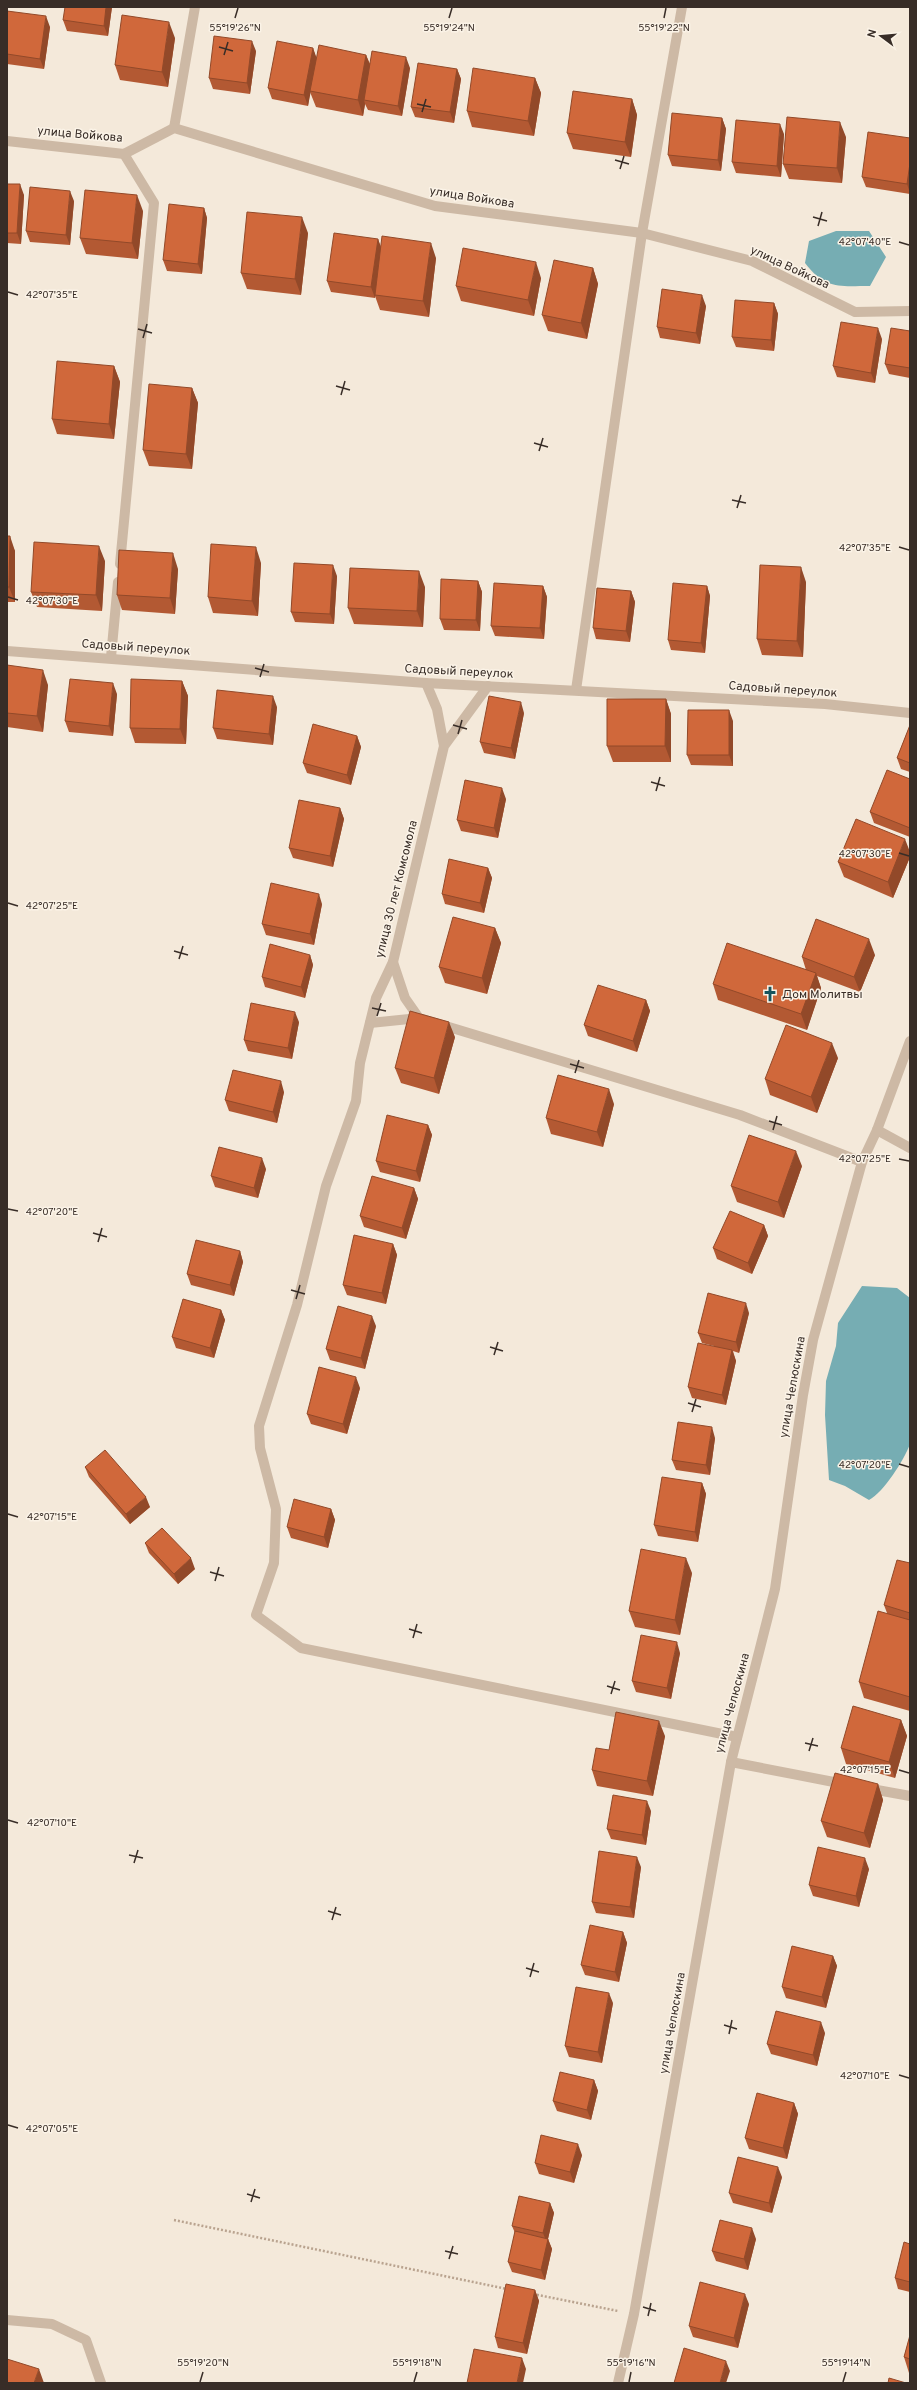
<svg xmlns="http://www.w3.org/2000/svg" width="917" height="2390" font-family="Overpass,sans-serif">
<rect width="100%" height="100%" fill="#f4e9da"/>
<path fill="#76adb3" d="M836,231H869L886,257L870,286C839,286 826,290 805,263L809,241Z
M862,1286L897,1288L910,1298V1444C904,1460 884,1492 869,1500L845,1486L829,1480L825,1415L826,1381L836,1346L838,1323Z"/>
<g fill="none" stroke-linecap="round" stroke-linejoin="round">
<path stroke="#b9a38f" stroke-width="2.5" stroke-dasharray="2 2" stroke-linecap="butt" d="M174,2220L507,2289
M533,2294L618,2311"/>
<path stroke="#cdb9a5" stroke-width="10" d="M174,128L195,7
M120,564L154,203L124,154
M111,657L118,582
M576,690L642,233L682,7
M393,962L405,998L419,1018L740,1115L862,1162
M370,1023L419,1018
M7,2320L52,2324L86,2340L101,2383"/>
<path stroke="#cdb9a5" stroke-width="10" d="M7,141L124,154L174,128L435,206L642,233L752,261L855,312L910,311
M426,683L437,709L444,746L393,962L376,998L360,1063L356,1101L326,1186L297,1305L259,1426L260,1448L276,1509L274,1563L256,1615L301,1648L737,1737
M444,746L488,686
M877,1130L910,1148
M731,1762L844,1784
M866,1788L910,1796"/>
<path stroke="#cdb9a5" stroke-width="10" d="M7,651L426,683L825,704L910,713
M618,2383L634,2314L731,1762L775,1589L803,1395L813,1340L862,1162L877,1130L910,1041"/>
</g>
<path fill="#b35933" d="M112,7L108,36L67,31L63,20Z
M7,11L50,27L44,69L7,64Z
M175,38L168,87L120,80L115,65Z
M313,48L316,58L366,55L370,64L410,68L402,116L368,110L365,104L363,116L316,107L310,92L308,106L272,99L268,88Z
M256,51L250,94L213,89L209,78Z
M457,69L461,79L454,123L415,117L411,107Z
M535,78L541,93L534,136L472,127L467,111Z
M632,99L637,115L631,157L573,149L567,133Z
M722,118L726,129L721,171L672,166L668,155Z
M784,134L781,177L736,173L732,162Z
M846,137L842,183L789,179L783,164Z
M910,138V194L866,187L862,177Z
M7,184L24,195L21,244L7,243Z
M74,201L70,245L30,242L26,231Z
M204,208L207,218L202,274L167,271L163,260Z
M143,211L138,259L86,254L80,238Z
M308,233L301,295L247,289L241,273Z
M378,239L381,248L436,258L429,317L380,310L375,296V298L331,292L327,281Z
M593,268L598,284L587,339L548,331L542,315Z
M541,278L534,316L461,301L456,286Z
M774,303L778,314L774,351L736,347L732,337Z
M706,306L700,344L660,338L657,327Z
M910,331V378L889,374L885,364Z
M882,339L875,383L837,377L833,366Z
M114,366L120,382L114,439L57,434L52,419Z
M192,388L198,403L192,469L149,466L143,450Z
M7,536L15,551V602H7Z
M105,561L102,611L37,607L31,592Z
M261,563L258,616L213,613L208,597Z
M178,569L175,614L122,610L117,595Z
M337,576L334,624L295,622L291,612Z
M478,581L482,592L480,631L444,630L440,619Z
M806,582L803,657L762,655L757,639Z
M543,586L547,597L544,639L495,636L491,626Z
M707,586L710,596L705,653L671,650L668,640Z
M425,587L423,627L354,624L348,608Z
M631,591L635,602L630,642L596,639L593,628Z
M7,665L48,685L43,732L7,727Z
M182,681L188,696L186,744L135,743L130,728Z
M117,694L113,736L69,732L65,721Z
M666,699L671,714V762H613L607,746Z
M277,707L273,745L217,739L213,728Z
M524,713L515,759L484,753L480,742Z
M733,721V766L691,765L687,755Z
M910,725V772L901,769L897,758Z
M357,736L361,747L351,785L307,773L303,763Z
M910,779V837L874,823L870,812Z
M506,799L498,838L461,831L457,820Z
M340,808L344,819L333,867L293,858L289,848Z
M910,852V857L893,898L844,877L838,862Z
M488,868L492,878L484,913L445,904L442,894Z
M322,904L314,945L266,935L262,924Z
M495,928L501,943L487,994L445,983L439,967Z
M310,955L313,965L305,998L265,987L262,977Z
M875,955L860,992L817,976L821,988L807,1030L718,1000L713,984L806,970L802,957Z
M646,1000L650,1011L637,1052L588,1036L584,1025Z
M299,1022L292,1059L248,1051L244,1040Z
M455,1037L439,1094L401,1083L395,1068Z
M838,1058L817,1113L770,1095L765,1079Z
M284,1092L277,1123L229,1111L225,1100Z
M614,1104L603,1147L551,1134L546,1118Z
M428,1125L432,1135L420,1182L380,1172L376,1161Z
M802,1166L784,1218L737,1202L731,1186Z
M266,1169L258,1198L215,1187L211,1176Z
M414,1188L418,1199L406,1239L364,1227L360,1216Z
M764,1225L768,1236L752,1274L717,1259L713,1248Z
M393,1244L397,1255L386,1304L347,1295L343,1285Z
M240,1251L243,1262L234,1296L191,1285L187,1274Z
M221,1310L225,1320L214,1358L176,1348L172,1337Z
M749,1313L739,1353L733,1351L736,1361L726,1405L692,1398L688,1387L714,1346L702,1343L698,1333Z
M376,1326L365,1369L330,1360L326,1349Z
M360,1388L347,1434L311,1424L307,1414Z
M715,1438L710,1475L676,1470L672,1460Z
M85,1467L150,1507L130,1524L89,1477Z
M702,1483L706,1494L698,1542L658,1536L654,1525Z
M331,1509L335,1520L328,1548L291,1538L287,1527Z
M145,1543L195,1569L178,1584L149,1553Z
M910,1563V1711L864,1698L859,1682L887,1613L884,1605Z
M692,1573L680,1635L635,1627L629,1611Z
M680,1653L671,1699L636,1692L632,1681Z
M901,1720L907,1736L895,1778L846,1764L841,1748Z
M665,1736L653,1796L597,1786L592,1770L609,1750Z
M878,1784L883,1800L870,1848L827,1837L821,1821Z
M651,1811L646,1845L611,1839L607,1829Z
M641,1867L634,1918L596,1913L592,1902Z
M869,1869L859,1907L813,1896L809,1885Z
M623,1932L627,1943L619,1982L585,1975L581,1965Z
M833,1956L837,1966L826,2008L786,1998L782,1987Z
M613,2003L602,2063L569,2057L565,2046Z
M825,2033L817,2066L771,2054L767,2044Z
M594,2080L598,2091L591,2120L557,2111L553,2101Z
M794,2103L798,2114L787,2159L749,2149L745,2138Z
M582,2155L574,2183L539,2174L535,2163Z
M782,2177L772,2213L733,2203L729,2193Z
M550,2203L554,2213L548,2239L552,2249L545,2280L512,2272L508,2262L515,2233L512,2226Z
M756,2239L748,2270L716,2261L712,2251Z
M910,2244V2292L898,2289L895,2278Z
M535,2290L539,2301L527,2354L498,2348L495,2337Z
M749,2304L738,2348L693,2337L689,2326Z
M910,2335V2373H909L904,2357Z"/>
<path fill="#924929" d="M106,7H112L108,36L104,26Z
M46,16L50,27L44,69L40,59Z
M169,22L175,38L168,87L162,72Z
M252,41L256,51L250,94L247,83Z
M313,48L317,59L308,106L304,95Z
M366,55L372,70L364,100L365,104L363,116L358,100Z
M406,57L410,68L402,116L398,106Z
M457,69L461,79L454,123L450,112Z
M535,78L541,93L534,136L528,121Z
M632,99L637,115L631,157L625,142Z
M722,118L726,129L721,171L718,160Z
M840,122L846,137L842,183L837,168Z
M780,124L784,134L781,177L777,166Z
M910,163V193L907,184Z
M20,184L24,195L21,244L17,233Z
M70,191L74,201L70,245L66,235Z
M137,195L143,211L138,259L132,243Z
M204,208L207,218L202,274L198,264Z
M302,217L308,233L301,295L295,279Z
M378,239L382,250L375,298L371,287Z
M431,243L436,258L429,317L423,301Z
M536,262L541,278L534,316L528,300Z
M593,268L598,284L587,339L581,323Z
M702,295L706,306L700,344L696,333Z
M774,303L778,314L774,351L771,340Z
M878,328L882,339L875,383L871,373Z
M114,366L120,382L114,439L109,424Z
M192,388L198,403L192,469L186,454Z
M10,536L15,551V602L9,587Z
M99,546L105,561L102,611L96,595Z
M256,547L261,563L258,616L252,601Z
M173,553L178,569L175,614L170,598Z
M333,565L337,576L334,624L330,614Z
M801,567L806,582L803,657L797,641Z
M419,571L425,587L423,627L417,611Z
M478,581L482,592L480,631L476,620Z
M543,586L547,597L544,639L540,628Z
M707,586L710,596L705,653L701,643Z
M631,591L635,602L630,642L626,631Z
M43,670L48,685L43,732L37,716Z
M182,681L188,696L186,744L180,729Z
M113,683L117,694L113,736L109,726Z
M273,696L277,707L273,745L269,734Z
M666,699L671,714V762L665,746Z
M521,702L524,713L515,759L511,748Z
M729,710L733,721V766L729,755Z
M357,736L361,747L351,785L347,775Z
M502,788L506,799L498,838L494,828Z
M340,808L344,819L333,867L330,856Z
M905,839L910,852V857L893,898L888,882Z
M488,868L492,878L484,913L480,903Z
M319,894L322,904L314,945L310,934Z
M495,928L501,943L487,994L482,978Z
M869,939L875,955L860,992L854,977Z
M310,955L313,965L305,998L301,987Z
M816,973L821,988L807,1030L801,1014Z
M646,1000L650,1011L637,1052L633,1041Z
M295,1012L299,1022L292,1059L288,1048Z
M449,1022L455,1037L439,1094L434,1078Z
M832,1043L838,1058L817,1113L811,1097Z
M281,1081L284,1092L277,1123L273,1112Z
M609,1089L614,1104L603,1147L597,1132Z
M428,1125L432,1135L420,1182L416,1171Z
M796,1151L802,1166L784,1218L778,1202Z
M262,1158L266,1169L258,1198L254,1188Z
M414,1188L418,1199L406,1239L402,1228Z
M764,1225L768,1236L752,1274L748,1263Z
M393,1244L397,1255L386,1304L382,1293Z
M240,1251L243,1262L234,1296L230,1285Z
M746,1303L749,1313L739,1353L736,1342Z
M221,1310L225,1320L214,1358L210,1348Z
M372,1316L376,1326L365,1369L361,1358Z
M732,1350L736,1361L726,1405L722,1395Z
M356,1377L360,1388L347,1434L343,1424Z
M712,1427L715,1438L710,1475L706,1465Z
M702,1483L706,1494L698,1542L695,1532Z
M146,1497L150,1507L130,1524L126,1514Z
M331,1509L335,1520L328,1548L324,1537Z
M191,1558L195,1569L178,1584L174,1574Z
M686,1558L692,1573L680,1635L675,1620Z
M677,1642L680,1653L671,1699L667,1688Z
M901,1720L907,1736L895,1778L889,1762Z
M659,1721L665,1736L653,1796L647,1781Z
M878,1784L883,1800L870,1848L864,1833Z
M647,1801L651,1811L646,1845L642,1835Z
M637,1857L641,1867L634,1918L630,1907Z
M865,1858L869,1869L859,1907L856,1896Z
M623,1932L627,1943L619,1982L615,1972Z
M833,1956L837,1966L826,2008L822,1997Z
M609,1993L613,2003L602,2063L598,2052Z
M821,2022L825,2033L817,2066L813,2055Z
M594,2080L598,2091L591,2120L587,2110Z
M794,2103L798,2114L787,2159L783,2148Z
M578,2144L582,2155L574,2183L570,2172Z
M778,2167L782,2177L772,2213L769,2203Z
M550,2203L554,2213L547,2243L543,2233Z
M752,2228L756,2239L748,2270L744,2259Z
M548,2239L552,2249L545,2280L541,2270Z
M535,2290L539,2301L527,2354L523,2343Z
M745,2294L749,2304L738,2348L734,2338Z
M522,2358L526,2369L523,2383H517Z
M726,2361L730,2371L726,2383H720Z
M39,2369L44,2383H34Z"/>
<path fill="#d0683b" stroke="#924929" d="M65,7H106L104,26L63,20Z
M7,11L46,16L40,59L7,54Z
M122,15L169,22L162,72L115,65Z
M214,36L252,41L247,83L209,78Z
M277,41L313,48L304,95L268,88Z
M319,45L366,55L358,100L310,91Z
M372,51L406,57L398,106L364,100Z
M418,63L457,69L450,112L411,107Z
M473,68L535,78L528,121L467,111Z
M573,91L632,99L625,142L567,133Z
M672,113L722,118L718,160L668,155Z
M787,117L840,122L837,168L783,164Z
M736,120L780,124L777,166L732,162Z
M868,132L910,138V163L907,184L862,177Z
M7,184H20L17,233H7Z
M30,187L70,191L66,235L26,231Z
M85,190L137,195L132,243L80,238Z
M169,204L204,208L198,264L163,260Z
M247,212L302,217L295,279L241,273Z
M334,233L378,239L371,287L327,281Z
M382,236L431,243L423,301L375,295Z
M463,248L536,262L528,300L456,286Z
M554,260L593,268L581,323L542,315Z
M662,289L702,295L696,333L657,327Z
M735,300L774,303L771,340L732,337Z
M841,322L878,328L871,373L833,366Z
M891,328L910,331V368L885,364Z
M57,361L114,366L109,424L52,419Z
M149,384L192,388L186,454L143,450Z
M7,536H10L9,587H7Z
M34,542L99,546L96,595L31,592Z
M211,544L256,547L252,601L208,597Z
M119,550L173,553L170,598L117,595Z
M294,563L333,565L330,614L291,612Z
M760,565L801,567L797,641L757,639Z
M350,568L419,571L417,611L348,608Z
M441,579L478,581L476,620L440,619Z
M494,583L543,586L540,628L491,626Z
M673,583L707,586L701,643L668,640Z
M597,588L631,591L626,631L593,628Z
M7,665L43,670L37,716L7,713Z
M70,679L113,683L109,726L65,721Z
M131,679L182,681L180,729L130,728Z
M217,690L273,696L269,734L213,728Z
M489,696L521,702L511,748L480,742Z
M607,699H666L665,746H607Z
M688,710H729V755H687Z
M313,724L357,736L347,775L303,763Z
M910,725V763L897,758Z
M887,770L910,779V828L870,812Z
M465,780L502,788L494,828L457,820Z
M299,800L340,808L330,856L289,848Z
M856,819L905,839L888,882L838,862Z
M449,859L488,868L480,903L442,894Z
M271,883L319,894L310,934L262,924Z
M453,917L495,928L482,978L439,967Z
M816,919L869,939L854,977L802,957Z
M727,943L816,973L801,1014L713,984Z
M270,944L310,955L301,987L262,977Z
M598,985L646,1000L633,1041L584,1025Z
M251,1003L295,1012L288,1048L244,1040Z
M410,1011L449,1022L434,1078L395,1068Z
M786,1025L832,1043L811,1097L765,1079Z
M233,1070L281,1081L273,1112L225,1100Z
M558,1075L609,1089L597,1132L546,1118Z
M387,1115L428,1125L416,1171L376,1161Z
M749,1135L796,1151L778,1202L731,1186Z
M219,1147L262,1158L254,1188L211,1176Z
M372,1176L414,1188L402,1228L360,1216Z
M730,1211L764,1225L748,1263L713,1248Z
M354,1235L393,1244L382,1293L343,1285Z
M196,1240L240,1251L230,1285L187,1274Z
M708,1293L746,1303L736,1342L698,1333Z
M183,1299L221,1310L210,1348L172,1337Z
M338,1306L372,1316L361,1358L326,1349Z
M698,1343L732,1350L722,1395L688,1387Z
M319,1367L356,1377L343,1424L307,1414Z
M678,1422L712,1427L706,1465L672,1460Z
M105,1450L146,1497L126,1514L85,1467Z
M662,1477L702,1483L695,1532L654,1525Z
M294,1499L331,1509L324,1537L287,1527Z
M162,1528L191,1558L174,1574L145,1543Z
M641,1549L686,1558L675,1620L629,1611Z
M897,1560L910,1563V1613L884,1605Z
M878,1611L910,1620V1697L859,1682Z
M641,1635L677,1642L667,1688L632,1681Z
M853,1706L901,1720L889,1762L841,1748Z
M616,1712L659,1721L647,1781L592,1770L596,1748L609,1750Z
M835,1773L878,1784L864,1833L821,1821Z
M613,1795L647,1801L642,1835L607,1829Z
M818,1847L865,1858L856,1896L809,1885Z
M599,1851L637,1857L630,1907L592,1902Z
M590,1925L623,1932L615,1972L581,1965Z
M792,1946L833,1956L822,1997L782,1987Z
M576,1987L609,1993L598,2052L565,2046Z
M776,2011L821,2022L813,2055L767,2044Z
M560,2072L594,2080L587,2110L553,2101Z
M757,2093L794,2103L783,2148L745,2138Z
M541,2135L578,2144L570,2172L535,2163Z
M738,2157L778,2167L769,2203L729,2193Z
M519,2196L550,2203L543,2233L512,2226Z
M720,2220L752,2228L744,2259L712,2251Z
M515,2231L548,2239L541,2270L508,2262Z
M904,2242L910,2244V2282L895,2278Z
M700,2282L745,2294L734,2338L689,2326Z
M506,2284L535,2290L523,2343L495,2337Z
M910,2335V2359L904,2357Z
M684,2348L726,2361L720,2383H674Z
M474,2349L522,2358L517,2383H467Z
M7,2359L39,2369L34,2383H7Z
M889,2378L906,2383H888Z"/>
<path fill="none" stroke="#382d27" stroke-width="1.5" d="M235,18L238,8M449,18L452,8M664,18L666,8M219,47L233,51M224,55L228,42M417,104L431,107M422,112L426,99M615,160L629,164M620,169L624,156M813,217L827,221M818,226L822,212M899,242L909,245M8,292L18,295M138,329L152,333M143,338L147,324M336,386L350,390M341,395L345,381M534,443L548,447M539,451L543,438M732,500L746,503M737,508L741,495M899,547L909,550M8,597L18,600M255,668L269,672M260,677L264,664M453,725L467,729M458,734L462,720M651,782L665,786M656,791L660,777M899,853L909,856M8,903L18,906M174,951L188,955M179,959L183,946M372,1008L386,1011M377,1016L381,1003M570,1064L584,1068M575,1073L579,1060M769,1121L782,1125M773,1130L777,1116M899,1159L909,1161M8,1209L18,1211M93,1233L107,1237M98,1242L102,1228M291,1290L305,1294M296,1299L300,1285M490,1347L503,1351M494,1355L498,1342M688,1403L701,1407M692,1412L696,1399M899,1464L909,1467M8,1514L18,1517M210,1572L224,1576M215,1581L219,1567M409,1629L422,1633M413,1638L417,1624M607,1686L620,1690M611,1694L615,1681M805,1743L818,1746M809,1751L813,1738M899,1770L909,1773M8,1820L18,1823M129,1855L143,1858M134,1863L138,1850M328,1911L341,1915M332,1920L336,1907M526,1968L539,1972M530,1977L534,1963M724,2025L737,2029M729,2034L732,2020M899,2075L909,2078M8,2125L18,2128M247,2194L260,2198M251,2202L255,2189M445,2251L458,2254M449,2259L453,2246M643,2307L656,2311M648,2316L651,2303M200,2382L203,2372M414,2382L417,2372M629,2382L631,2372M843,2382L846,2372"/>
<defs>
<g id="church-bare" transform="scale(1.2)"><path d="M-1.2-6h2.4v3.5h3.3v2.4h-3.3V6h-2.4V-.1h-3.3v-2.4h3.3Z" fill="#18545d" stroke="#fbf3e7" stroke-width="2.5" paint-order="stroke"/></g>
</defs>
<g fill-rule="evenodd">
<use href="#church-bare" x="770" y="994"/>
</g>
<g text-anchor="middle" stroke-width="3" stroke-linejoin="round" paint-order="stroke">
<g font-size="12" fill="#382d27" stroke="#fbf3e7">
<text transform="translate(80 134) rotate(5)" y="4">улица Войкова</text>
<text transform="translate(472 197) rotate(9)" y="4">улица Войкова</text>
<text transform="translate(790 267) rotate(25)" y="4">улица Войкова</text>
<text transform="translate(136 647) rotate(4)" y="4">Садовый переулок</text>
<text transform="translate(459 671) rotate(3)" y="4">Садовый переулок</text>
<text transform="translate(783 689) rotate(4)" y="4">Садовый переулок</text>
<text transform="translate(396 889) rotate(-76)" y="4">улица 30 лет Комсомола</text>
<text transform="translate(792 1387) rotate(-80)" y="4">улица Челюскина</text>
<text transform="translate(732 1703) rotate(-75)" y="4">улица Челюскина</text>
<text transform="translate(672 2023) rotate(-80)" y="4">улица Челюскина</text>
</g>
<g font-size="12" fill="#382d27" stroke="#fbf3e7" text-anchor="start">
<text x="782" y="998">Дом Молитвы</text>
</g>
</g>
<g font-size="10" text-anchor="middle" fill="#382d27" stroke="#fbf3e7" stroke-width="3" stroke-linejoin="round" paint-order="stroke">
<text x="235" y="31">55°19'26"N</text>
<text x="449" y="31">55°19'24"N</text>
<text x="664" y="31">55°19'22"N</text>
<text x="865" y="245">42°07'40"E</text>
<text x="52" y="298">42°07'35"E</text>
<text x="865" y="551">42°07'35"E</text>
<text x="52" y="604">42°07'30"E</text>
<text x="865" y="857">42°07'30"E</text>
<text x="52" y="909">42°07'25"E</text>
<text x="865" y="1162">42°07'25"E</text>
<text x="52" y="1215">42°07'20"E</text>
<text x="865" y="1468">42°07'20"E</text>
<text x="52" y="1520">42°07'15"E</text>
<text x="865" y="1773">42°07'15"E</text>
<text x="52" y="1826">42°07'10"E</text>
<text x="865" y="2079">42°07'10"E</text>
<text x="52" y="2132">42°07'05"E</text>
<text x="203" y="2366">55°19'20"N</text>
<text x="417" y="2366">55°19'18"N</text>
<text x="631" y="2366">55°19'16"N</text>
<text x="846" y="2366">55°19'14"N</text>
</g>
<rect width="917" height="2390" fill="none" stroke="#382d27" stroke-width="16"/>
<g transform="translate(881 36) rotate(286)" stroke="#fbf3e7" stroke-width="3" paint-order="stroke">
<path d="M0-3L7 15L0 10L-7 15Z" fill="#382d27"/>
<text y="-6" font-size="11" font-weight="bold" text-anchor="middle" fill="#382d27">N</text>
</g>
</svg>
